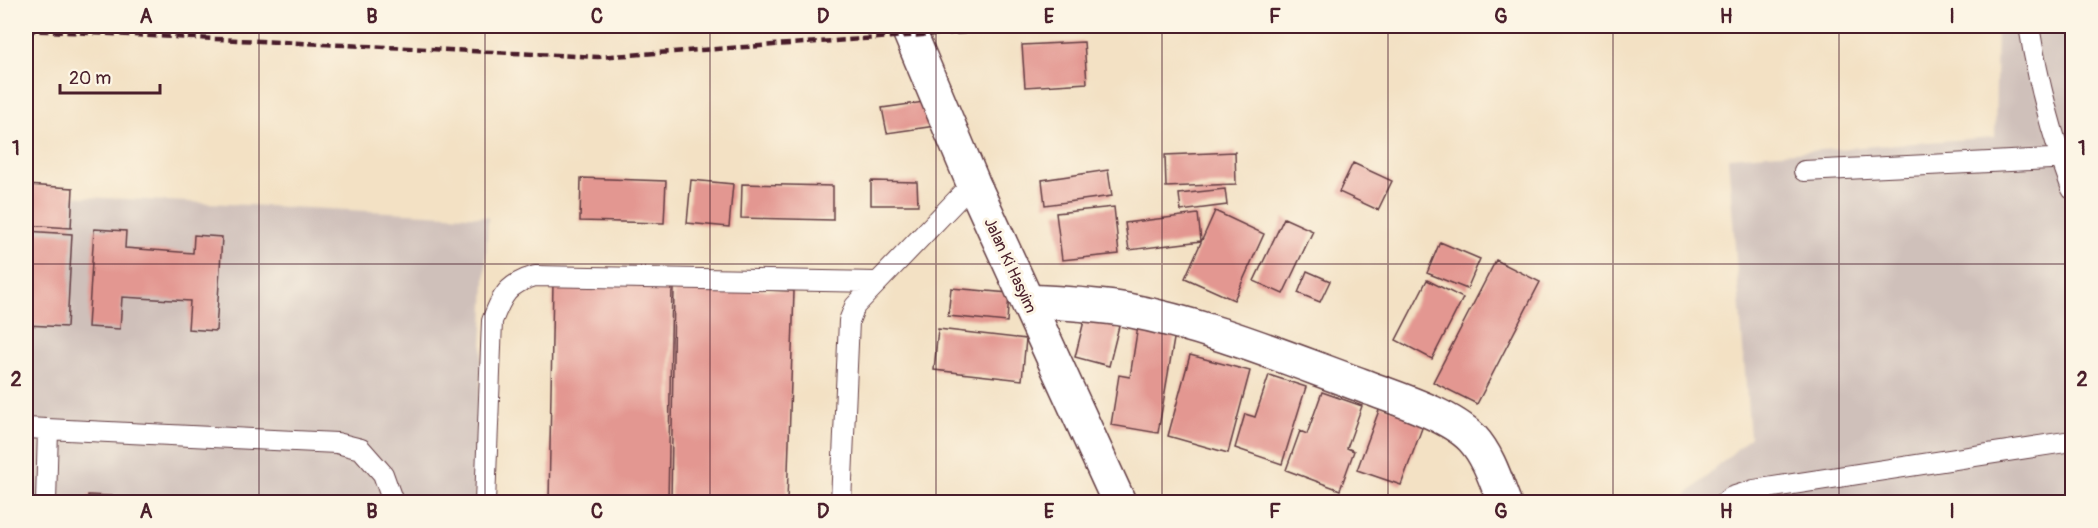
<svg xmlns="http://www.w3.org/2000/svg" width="2098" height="528" font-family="Pangolin,sans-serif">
<rect width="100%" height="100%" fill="#fcf5e5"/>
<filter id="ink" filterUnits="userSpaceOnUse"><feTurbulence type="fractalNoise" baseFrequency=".0167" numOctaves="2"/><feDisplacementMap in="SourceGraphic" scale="12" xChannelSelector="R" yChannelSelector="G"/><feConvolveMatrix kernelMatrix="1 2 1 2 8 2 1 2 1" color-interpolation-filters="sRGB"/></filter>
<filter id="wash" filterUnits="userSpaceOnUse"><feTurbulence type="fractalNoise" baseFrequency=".008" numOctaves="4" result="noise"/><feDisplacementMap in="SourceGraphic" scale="24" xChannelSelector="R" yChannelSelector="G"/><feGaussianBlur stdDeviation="1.35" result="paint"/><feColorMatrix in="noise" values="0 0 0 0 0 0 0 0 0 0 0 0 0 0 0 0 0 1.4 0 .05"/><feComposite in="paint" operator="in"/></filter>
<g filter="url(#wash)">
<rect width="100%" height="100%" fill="#f3e1c4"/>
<path fill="#cfc0ba" d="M1997,26H2068L2070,96L2072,97V502H1679L1750,437L1728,157L1995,137Z
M26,194L488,217L475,502H26Z"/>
<g id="blocks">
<path fill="#e39791" d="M1084,42L1087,83L1025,87L1022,45Z
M931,101L935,126L887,133L882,108Z
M1235,152L1236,184L1166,187L1165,155Z
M1353,163L1392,181L1378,210L1339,192Z
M1108,170L1112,196L1045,205L1042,180Z
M581,178L666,181L664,223L580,221Z
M691,180L733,184L729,227L687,223Z
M871,181L917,182L918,205H871Z
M742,184L833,186V220L741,218Z
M26,185L73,188L71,228L26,225Z
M1225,189L1227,205L1181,211L1179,194Z
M1114,207L1119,254L1062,260L1056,213Z
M1215,211L1264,234L1234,300L1185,278Z
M1198,214L1201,241L1129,250L1125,223Z
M1284,218L1313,231L1283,294L1254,281Z
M94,229L126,231L125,248L193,253L194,235L222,237L216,331L188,329L190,301L122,297L120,329L88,327Z
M26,231L72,234L67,327L26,325Z
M1440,242L1480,259L1467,289L1427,273Z
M1496,260L1540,282L1477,404L1433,382Z
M1307,271L1330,281L1320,302L1298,293Z
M1427,280L1463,298L1432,359L1396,340Z
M553,282L672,286L668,502H549Z
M674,287L794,291L787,502H671Z
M951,288L1009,293L1007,322L948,316Z
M1085,317L1119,326L1109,366L1075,357Z
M1138,326L1175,333L1158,433L1111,425L1119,375L1130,377Z
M938,329L1026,339L1022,380L934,370Z
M1190,355L1250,371L1228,453L1168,436Z
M1269,375L1306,387L1282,464L1235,448L1245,414L1255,417Z
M1322,392L1362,406L1347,448L1354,451L1340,490L1286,470L1300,431L1307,434Z
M1381,405L1425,420L1401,485L1357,470Z
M88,495L210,501V502H88Z"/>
</g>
</g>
<g filter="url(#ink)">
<use href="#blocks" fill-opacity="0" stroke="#633c42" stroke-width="1.5"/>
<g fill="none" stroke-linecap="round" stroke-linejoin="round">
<g stroke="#633c42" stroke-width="22">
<path id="service" d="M2029,26C2038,82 2052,136 2072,189
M1804,171L2072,158
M26,428L337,443L361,449L383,474L393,502
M46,502L48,429
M485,502L492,321C502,296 507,284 535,276L877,282
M841,502L849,321L855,306L973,183
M1725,502L1732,497L1754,490L2072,441"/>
</g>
<g stroke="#633c42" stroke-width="36">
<path id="minor" d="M907,26L973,183L1119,502
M1027,301C1060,303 1094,304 1127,310C1207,325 1284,357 1361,385C1392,397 1449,414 1472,438C1488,455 1496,481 1504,502"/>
</g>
<use href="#service" stroke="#fff" stroke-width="20"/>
<use href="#minor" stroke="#fff" stroke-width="33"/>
<path stroke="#4a1f2b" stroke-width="4.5" stroke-dasharray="9 4.5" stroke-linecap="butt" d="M26,30L598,57L1054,26"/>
</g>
</g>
<path fill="none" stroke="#4a1f2b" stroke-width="1.5" stroke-opacity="0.55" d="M259,26V502M485,26V502M710,26V502M936,26V502M1162,26V502M1388,26V502M1613,26V502M1839,26V502M26,264H2072"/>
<g text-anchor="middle" stroke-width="6" stroke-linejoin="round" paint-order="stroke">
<g font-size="16" fill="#4a1f2b" stroke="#fcf5e5">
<text transform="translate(1011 265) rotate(65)" y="6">Jalan Ki Hasyim</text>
</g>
</g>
<rect width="2098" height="528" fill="none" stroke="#fcf5e5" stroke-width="66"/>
<path d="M60 84v9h100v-9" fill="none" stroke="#4a1f2b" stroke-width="3"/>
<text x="69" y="84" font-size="18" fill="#4a1f2b" stroke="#fcf5e5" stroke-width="4.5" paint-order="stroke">20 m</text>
<rect x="33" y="33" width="2032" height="462" fill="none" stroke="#4a1f2b" stroke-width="2"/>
<g font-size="20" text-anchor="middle" font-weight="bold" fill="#4a1f2b">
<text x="146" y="23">A</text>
<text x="372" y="23">B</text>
<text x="597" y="23">C</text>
<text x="823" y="23">D</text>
<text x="1049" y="23">E</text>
<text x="1275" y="23">F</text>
<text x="1501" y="23">G</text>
<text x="1726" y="23">H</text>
<text x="1952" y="23">I</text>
<text x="16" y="155">1</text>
<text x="2082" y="155">1</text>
<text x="16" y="386">2</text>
<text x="2082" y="386">2</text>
<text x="146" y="518">A</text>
<text x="372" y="518">B</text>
<text x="597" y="518">C</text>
<text x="823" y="518">D</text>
<text x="1049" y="518">E</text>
<text x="1275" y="518">F</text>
<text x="1501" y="518">G</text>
<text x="1726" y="518">H</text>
<text x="1952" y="518">I</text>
</g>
</svg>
